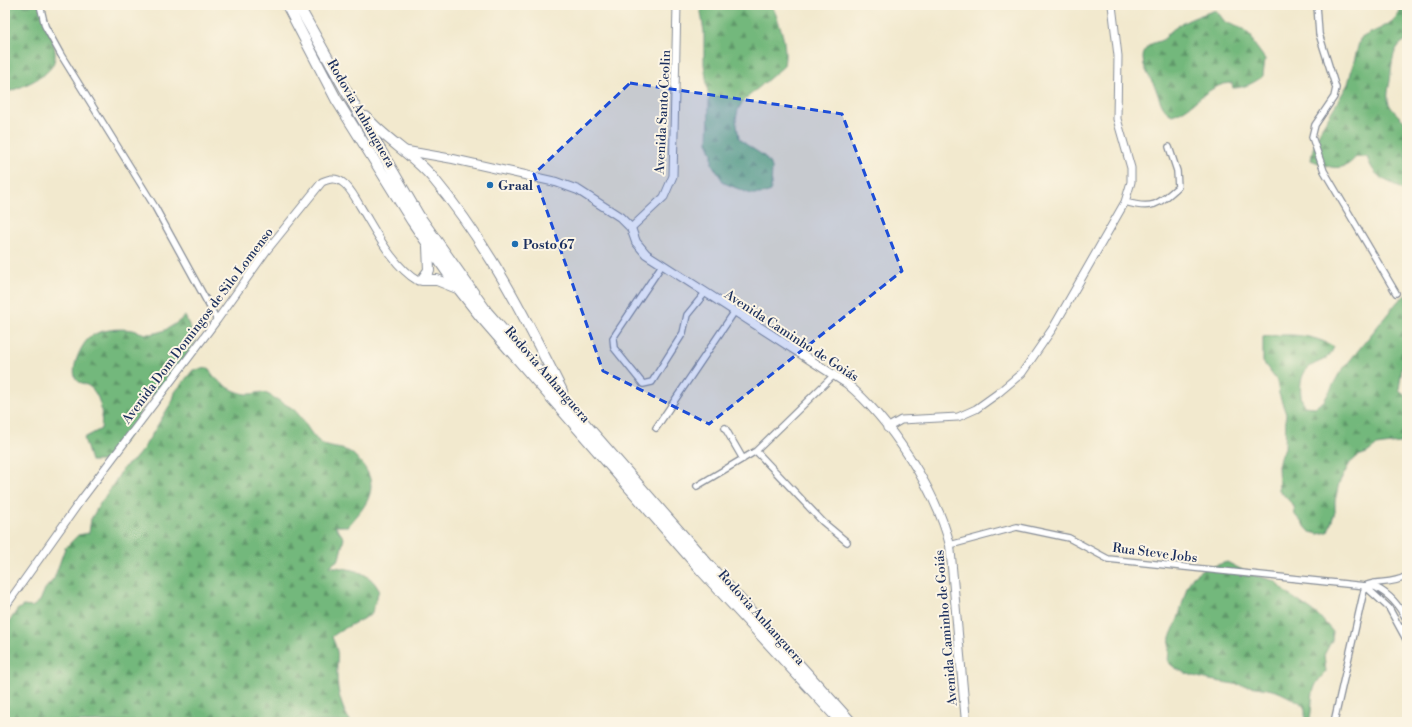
<svg xmlns="http://www.w3.org/2000/svg" width="1412" height="727" font-family="'Libre Bodoni',serif">
<defs>
<pattern id="forest-firs" width="22" height="20" patternUnits="userSpaceOnUse"><rect width="22" height="20" fill="#73b87c"/><path d="M5 1l3.5 6h-7zM16 11l3.5 6h-7z" fill="#5e9669"/></pattern>
</defs>
<rect width="100%" height="100%" fill="#fcf5e5"/>
<filter id="ink" filterUnits="userSpaceOnUse"><feTurbulence type="fractalNoise" baseFrequency=".025" numOctaves="2"/><feDisplacementMap in="SourceGraphic" scale="8" xChannelSelector="R" yChannelSelector="G"/><feConvolveMatrix kernelMatrix="1 2 1 2 8 2 1 2 1" color-interpolation-filters="sRGB"/></filter>
<filter id="wash" filterUnits="userSpaceOnUse"><feTurbulence type="fractalNoise" baseFrequency=".012" numOctaves="4" result="noise"/><feDisplacementMap in="SourceGraphic" scale="16" xChannelSelector="R" yChannelSelector="G"/><feGaussianBlur stdDeviation="0.9" result="paint"/><feColorMatrix in="noise" values="0 0 0 0 0 0 0 0 0 0 0 0 0 0 0 0 0 1.4 0 .05"/><feComposite in="paint" operator="in"/></filter>
<g filter="url(#wash)">
<rect width="100%" height="100%" fill="#f2e9ce"/>
<path fill="url(#forest-firs)" stroke="#47746d" d="M5,5H39C60,57 70,69 8,92L5,91Z
M700,5H772C780,24 788,45 784,66L743,101L738,110L736,119L739,138L747,145L764,156L772,167L771,191L762,194H751L724,183L712,164V154L708,144L709,99L704,64V32Z
M1402,5H1407V40C1391,46 1392,67 1390,81C1389,87 1387,93 1388,100C1389,109 1401,117 1407,124V195C1392,177 1377,186 1367,157H1356C1342,174 1329,167 1311,160L1313,149L1320,131L1348,84L1360,39C1376,28 1396,27 1402,5Z
M1216,10L1225,22L1243,29L1251,36L1254,44L1265,59L1263,76C1254,83 1244,88 1233,88L1232,83C1208,83 1194,109 1172,115C1160,109 1160,97 1154,85C1147,73 1135,55 1151,44C1155,42 1162,41 1165,38C1167,36 1167,34 1169,33C1181,21 1201,15 1216,10Z
M1407,294V361L1402,368L1399,390L1407,396V442L1376,446L1367,453L1358,456L1350,463L1339,483L1335,501V512L1328,532L1319,534L1310,532L1295,515L1294,506L1279,490L1278,466L1280,457L1285,448L1286,414L1279,394L1277,381L1263,362V337C1286,333 1314,334 1334,347C1328,361 1323,359 1311,366C1298,374 1299,394 1304,406L1315,407L1324,401L1339,374L1398,301Z
M185,316L196,340C182,361 169,392 144,399L134,429L107,461H91L84,438L101,429C103,414 101,393 87,385C83,383 79,383 76,379C70,369 81,345 89,338C98,329 121,328 133,330C138,331 143,334 148,334C162,334 175,325 185,316Z
M209,368C213,381 237,395 250,394C255,394 261,391 265,393C270,395 288,406 292,408C304,417 309,435 321,443C330,449 341,447 350,452C355,455 361,463 365,468C380,491 364,508 348,526H335L344,538L339,559L330,566C350,570 368,569 379,590L371,615C364,618 336,632 332,637C341,658 336,655 337,674C337,691 341,708 351,722H5V628L17,610L23,606L32,607L40,601L45,589L54,579L65,548L78,535L89,533L91,519L101,502L106,496L124,467L134,460L143,449L173,400L175,392L193,370Z
M1227,562L1250,574L1275,581L1288,594L1318,615L1333,632L1332,640L1324,655L1326,672C1307,689 1315,700 1309,722H1304C1305,717 1306,712 1304,707C1301,702 1296,700 1291,698C1285,695 1278,691 1272,690C1244,683 1188,683 1168,662L1170,637L1178,619L1187,587L1193,576L1201,570Z"/>
</g>
<g filter="url(#ink)">
<g fill="none" stroke-linecap="round" stroke-linejoin="round">
<g stroke="#868c96" stroke-width="8">
<path id="minor" d="M40,5L45,26L61,55L155,207L217,320
M1317,5L1319,34L1336,88L1334,97L1315,125L1312,137L1324,171L1396,293
M1125,202C1152,210 1158,205 1178,187L1177,171L1169,147
M662,265L613,338L614,348L643,384L652,382L683,333L687,315L705,293
M656,428L735,311
M725,428L743,459
M756,451L823,522L847,542
M697,486L756,451L834,375
M950,545L1017,527L1069,538L1108,559L1375,587C1391,595 1398,605 1407,620
M1367,585C1381,580 1390,585 1407,576
M1365,586L1389,608L1407,641
M1401,628L1407,626
M1334,722L1365,586"/>
</g>
<g stroke="#868c96" stroke-width="9">
<path id="tertiary" d="M631,228L664,197L673,176L677,5
M887,428L901,420L958,417L976,409L997,394L1022,373L1053,328L1125,202L1131,182V168L1117,119L1118,56L1112,5
M5,607L81,500L217,320L267,250L322,182C329,179 335,177 342,182C350,187 355,198 360,206C375,230 393,267 418,281L422,280"/>
</g>
<g stroke="#868c96" stroke-width="10">
<path id="secondary" d="M402,150L453,159L516,173L556,182L578,190L620,217L631,228L636,242L646,254L846,383C890,419 936,490 950,545L966,722"/>
</g>
<g stroke="#868c96" stroke-width="12">
<path id="motorway" d="M287,5L336,99L412,221L458,288L480,316L700,569L841,722
M298,5L350,98L419,216L487,312L707,563L851,722
M366,117C386,140 414,155 433,178C488,244 524,315 562,391
M422,280L429,270L428,246
M422,280H437L457,288"/>
</g>
<use href="#minor" stroke="#fff" stroke-width="5.5"/>
<use href="#tertiary" stroke="#fff" stroke-width="7"/>
<use href="#secondary" stroke="#fff" stroke-width="8"/>
<use href="#motorway" stroke="#fff" stroke-width="10"/>
</g>
</g>
<path fill="#1d4ed8" fill-opacity="0.2" stroke="#1d4ed8" stroke-width="3" stroke-dasharray="8 5" stroke-linejoin="round" d="M630,83L842,114L902,271L709,424L603,371L534,174Z"/>
<g fill="#1f6fb2" stroke="#fcf5e5" stroke-width="1.5">
<circle cx="490" cy="185" r="4"/>
<circle cx="515" cy="244" r="4"/>
</g>
<g text-anchor="middle" stroke-width="4" stroke-linejoin="round" paint-order="stroke">
<g font-size="13" fill="#1b2f5e" stroke="#fcf5e5">
<text transform="translate(662 112) rotate(-87)" y="5">Avenida Santo Ceolin</text>
<text transform="translate(362 113) rotate(60)" y="5">Rodovia Anhanguera</text>
<text transform="translate(197 325) rotate(-53)" y="5">Avenida Dom Domingos de Silo Lomenso</text>
<text transform="translate(792 335) rotate(33)" y="5">Avenida Caminho de Goiás</text>
<text transform="translate(548 374) rotate(49)" y="5">Rodovia Anhanguera</text>
<text transform="translate(1155 552) rotate(7)" y="5">Rua Steve Jobs</text>
<text transform="translate(762 617) rotate(48)" y="5">Rodovia Anhanguera</text>
<text transform="translate(945 628) rotate(-95)" y="5">Avenida Caminho de Goiás</text>
</g>
<g font-size="13" font-weight="bold" fill="#1b2f5e" stroke="#fcf5e5" text-anchor="start">
<text x="498" y="190">Graal</text>
<text x="523" y="249">Posto 67</text>
</g>
</g>
<rect width="1412" height="727" fill="none" stroke="#fcf5e5" stroke-width="20"/>
</svg>
